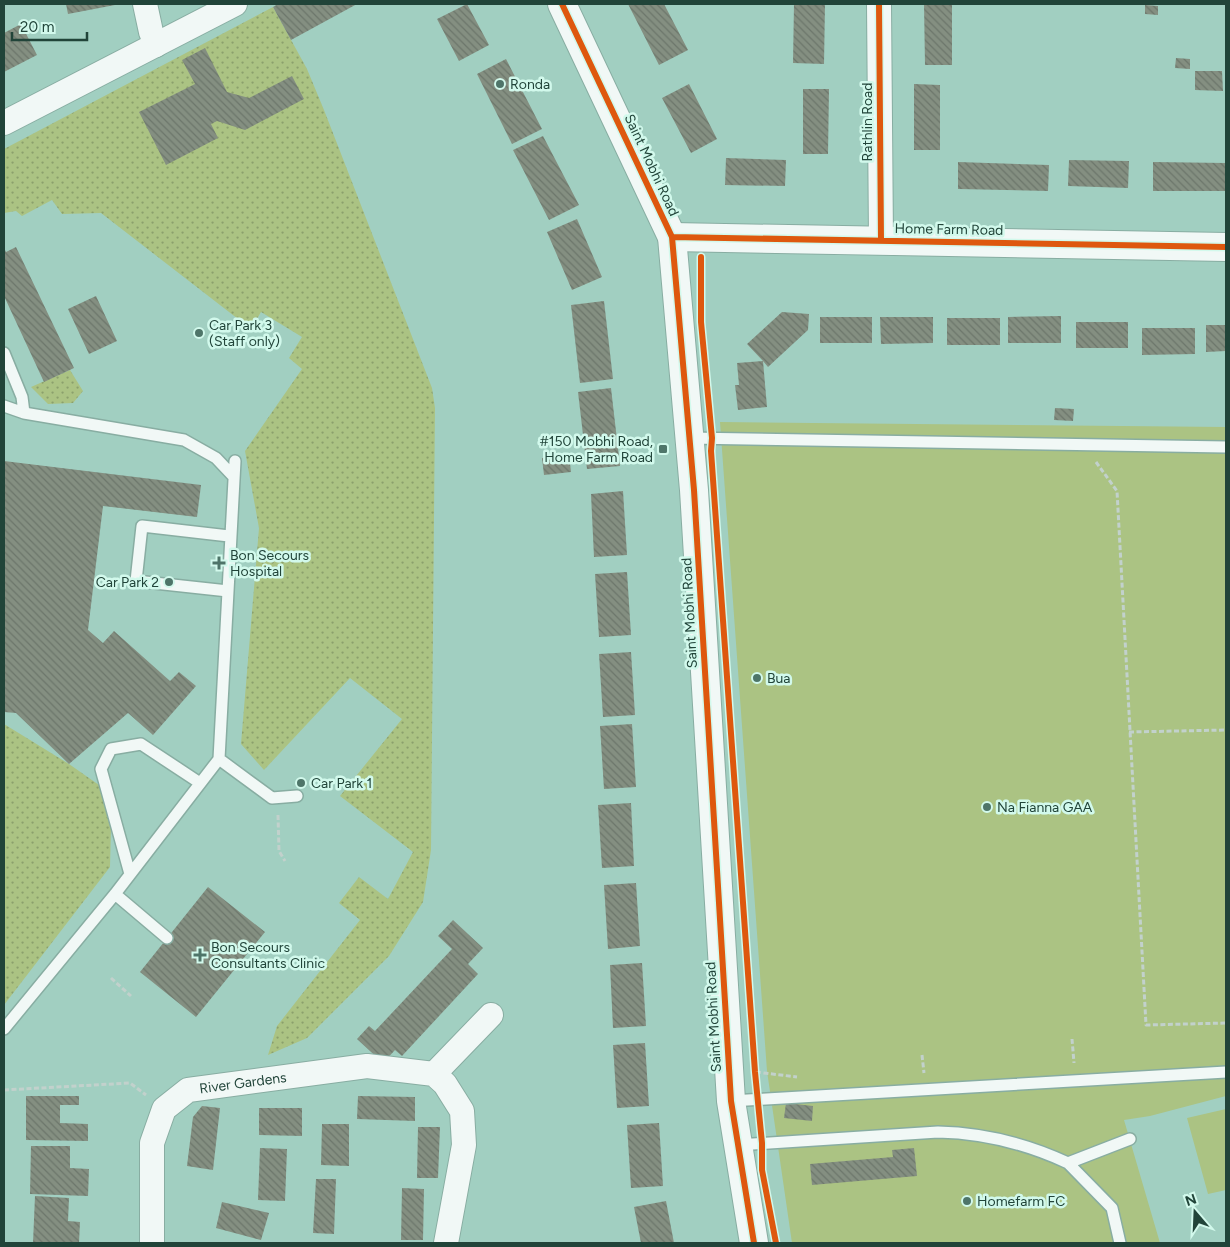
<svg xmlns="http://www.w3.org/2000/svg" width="1230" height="1247" font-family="Figtree,sans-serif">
<defs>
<pattern id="grass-dots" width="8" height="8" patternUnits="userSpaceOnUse" patternTransform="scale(1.25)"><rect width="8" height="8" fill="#abc383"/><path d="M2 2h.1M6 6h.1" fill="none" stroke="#8ba06c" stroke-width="1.8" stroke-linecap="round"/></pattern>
<pattern id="building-back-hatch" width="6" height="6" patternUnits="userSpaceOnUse" patternTransform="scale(1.25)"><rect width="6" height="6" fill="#848f81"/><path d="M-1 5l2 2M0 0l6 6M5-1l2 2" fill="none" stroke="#6c766b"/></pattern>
</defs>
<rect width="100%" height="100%" fill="#a1cfc1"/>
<path fill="url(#grass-dots)" d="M273,7L307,69L324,110L432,388L435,408L431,850L423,902L389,956L307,1038L268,1055L277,1026L360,920L339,903L359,877L388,899L413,852L340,796L402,719L350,678L264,770L241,744L259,528L245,451L302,369L289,358L302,337L261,312L251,329L101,213L62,214L52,200L22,216L16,211L4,213V149Z
M70,370L83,391L73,403L48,404L31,387Z
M4,724L69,764L99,785L111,826L110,867L4,1005Z"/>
<path fill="#abc383" d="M720,422L1226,427V1096L1150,1116L1124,1120L1160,1243H792L767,1071Z
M1226,1109V1190L1208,1194L1187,1118Z"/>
<path fill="url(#building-back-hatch)" d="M66,4H115V5L68,14Z
M278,4H357L291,40L273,7Z
M467,4L489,45L459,61L437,19Z
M628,4H664L688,50L659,65Z
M794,4H825L824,64L793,63Z
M924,4H952V65H925Z
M1145,5L1158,6V15L1145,14Z
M21,24L37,55L4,72V33Z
M205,48L227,92L249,98L292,76L304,99L245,130L217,121L211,124L218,138L166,165L139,112L195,84L182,60Z
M1176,58L1190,59V69L1175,68Z
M506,59L542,129L512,144L477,74Z
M1195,71H1222L1223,91L1195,90Z
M689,84L717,139L691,153L662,98Z
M914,84L940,85V150H914Z
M803,89H829L828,154H803Z
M543,136L579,205L549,220L513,150Z
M726,158L786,160L785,186L725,185Z
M1069,160L1129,161L1128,188L1068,186Z
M958,162L1049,165L1048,191L958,189Z
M1153,162L1226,163V191H1153Z
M577,219L602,277L572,290L547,232Z
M16,247L74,368L44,382L4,296V248L6,252Z
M96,296L117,341L89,354L68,309Z
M604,301L613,379L580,383L571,305Z
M782,312L809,314L808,330L768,367L763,361L767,407L738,410L735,385H739L737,363L763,361L747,344Z
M1061,316V343H1008V317Z
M820,317H872V343H820Z
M880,317H933V343L881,344Z
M947,318H1000V345H947Z
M1076,322H1128V348H1076Z
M1206,325H1226V351L1206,352Z
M1142,328H1195V354L1142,355Z
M611,388L620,466L587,469L578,392Z
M1055,408L1074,409L1073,421L1054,420Z
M569,455L571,472L544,475L542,458Z
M4,461L201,485L197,517L103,506L88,630L103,643L114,631L170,681L179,672L196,686L153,735L128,713L69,764L16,713L4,712Z
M623,491L627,555L594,557L591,494Z
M627,572L631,635L599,637L595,574Z
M631,652L635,715L603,717L599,654Z
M632,724L636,787L604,789L600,726Z
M631,803L634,866L602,868L598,805Z
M636,883L640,946L608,949L604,885Z
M208,887L265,932L196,1017L140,972Z
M453,920L483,948L468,964L478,974L402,1056L395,1050L383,1063L357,1039L369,1026L375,1031L452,949L438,936Z
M642,963L646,1026L613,1028L610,965Z
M645,1043L649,1106L617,1108L613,1045Z
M26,1096H79V1105H60V1123L88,1124V1141L26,1140Z
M358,1096L415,1097V1121L357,1119Z
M786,1103L813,1106L812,1121L784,1118Z
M202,1106L220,1108L213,1170L187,1166L193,1117Z
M259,1108H302V1136L259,1135Z
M659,1123L663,1186L631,1188L627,1125Z
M322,1124H349V1166L321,1165Z
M418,1127H440L438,1178H417Z
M31,1146H70V1168L89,1169L88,1196L30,1194Z
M260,1148L287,1149L285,1201L258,1200Z
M914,1148L917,1176L812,1185L810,1164L893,1157L892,1150Z
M316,1179H336L334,1234L313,1233Z
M402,1188L424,1189L423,1240H401Z
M35,1196L69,1198L68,1221L80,1222L79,1243H33Z
M666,1201L674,1243H641L634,1207Z
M222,1202L269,1213L261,1240L216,1228Z"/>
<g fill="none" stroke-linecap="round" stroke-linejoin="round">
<g stroke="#88ada2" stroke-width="14">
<path id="service" d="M4,353L22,397L24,413L184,440L216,458L234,477
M4,406L24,413
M689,438L1226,447
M228,591L136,581L142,526L229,536
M219,759L272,798L297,796
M130,874L101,769L111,749L141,744L200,783
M115,894L167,938
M4,1029L115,894L219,759L235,461
M731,1101L1226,1072
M738,1145L938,1132C984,1133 1025,1143 1068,1163L1130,1139
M1068,1163L1112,1208L1120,1243"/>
</g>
<g stroke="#88ada2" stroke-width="26">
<g id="minor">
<path d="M145,4L151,32L156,45"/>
<path d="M879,4L881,240"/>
<path d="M4,123L235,4"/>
<path d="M434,1074L491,1015"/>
<path id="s1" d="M152,1243V1143L164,1109L188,1090L367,1066L434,1074L445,1084L462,1111L464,1145L446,1243"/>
</g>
</g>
<g stroke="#88ada2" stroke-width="30">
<path id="tertiary" d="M672,237L1226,247"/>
</g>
<g stroke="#88ada2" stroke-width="30">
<path id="secondary" d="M562,4L672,237L694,490L731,1101L754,1243"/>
</g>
<path stroke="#c2d1cc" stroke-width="3" stroke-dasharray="5 2.5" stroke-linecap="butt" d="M1096,462L1117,491L1146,1025L1226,1023
M1129,732L1226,730
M278,815L279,851L285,861
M111,978L131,996
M1072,1039L1074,1063
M922,1055L924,1073
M756,1072L797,1077
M4,1090L130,1083L146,1095"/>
<use href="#service" stroke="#f1f8f6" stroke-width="11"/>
<use href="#minor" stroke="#f1f8f6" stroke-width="24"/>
<use href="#tertiary" stroke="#f1f8f6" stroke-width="28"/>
<use href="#secondary" stroke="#f1f8f6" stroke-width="28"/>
<g stroke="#d2f9ec" stroke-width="9">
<path id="cycleway" d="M562,4L672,237L694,490L731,1101L754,1243
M879,4L881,240
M672,237L1226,247
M701,257V322L712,438L711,451L755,1072L762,1143V1170L776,1243"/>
</g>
<use href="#cycleway" stroke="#de580e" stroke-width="6"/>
</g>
<g fill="#4e7569" stroke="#d2f9ec" stroke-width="2">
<circle cx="500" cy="84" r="5"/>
<circle cx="199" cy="333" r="5"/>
<rect x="658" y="444" width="10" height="10" rx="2.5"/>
<path d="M216.5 555.5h5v5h5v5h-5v5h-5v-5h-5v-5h5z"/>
<circle cx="169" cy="582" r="5"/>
<circle cx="757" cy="678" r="5"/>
<circle cx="301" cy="783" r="5"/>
<circle cx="987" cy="807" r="5"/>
<path d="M197.5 947.5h5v5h5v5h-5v5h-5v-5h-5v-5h5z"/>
<circle cx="967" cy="1201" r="5"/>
</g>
<g text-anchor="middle" stroke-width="5" stroke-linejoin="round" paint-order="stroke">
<g font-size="14" fill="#214439" stroke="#d2f9ec" text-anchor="start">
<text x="510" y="89">Ronda</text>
<text x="209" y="330">Car Park 3<tspan x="209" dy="16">(Staff only)</tspan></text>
<text x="653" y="446" text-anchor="end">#150 Mobhi Road,<tspan x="653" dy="16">Home Farm Road</tspan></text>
<text x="230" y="560">Bon Secours<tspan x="230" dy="16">Hospital</tspan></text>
<text x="159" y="587" text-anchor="end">Car Park 2</text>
<text x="767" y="683">Bua</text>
<text x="311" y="788">Car Park 1</text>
<text x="997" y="812">Na Fianna GAA</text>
<text x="211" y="952">Bon Secours<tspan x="211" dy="16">Consultants Clinic</tspan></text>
<text x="977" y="1206">Homefarm FC</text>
</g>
<g font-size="14" fill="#214439" stroke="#d2f9ec">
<text transform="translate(867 122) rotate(-90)" y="5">Rathlin Road</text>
<text transform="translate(652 165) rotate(65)" y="5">Saint Mobhi Road</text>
<text transform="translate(949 229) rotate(1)" y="5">Home Farm Road</text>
<text transform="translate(689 613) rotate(-93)" y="5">Saint Mobhi Road</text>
<text transform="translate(713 1017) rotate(-93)" y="5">Saint Mobhi Road</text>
<text dy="5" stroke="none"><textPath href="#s1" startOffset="222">River Gardens</textPath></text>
</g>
</g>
<rect width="1230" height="1247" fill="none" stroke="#214439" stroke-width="10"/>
<g transform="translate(1195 1212) rotate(341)" stroke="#d2f9ec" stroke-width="4" paint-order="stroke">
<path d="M0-4L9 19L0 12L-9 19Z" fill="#214439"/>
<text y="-8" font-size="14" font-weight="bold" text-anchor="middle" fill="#214439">N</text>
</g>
<path d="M12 32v8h75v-8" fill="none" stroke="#214439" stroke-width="2.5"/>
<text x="20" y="32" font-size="15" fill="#214439" stroke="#d2f9ec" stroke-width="4" paint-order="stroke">20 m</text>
</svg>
